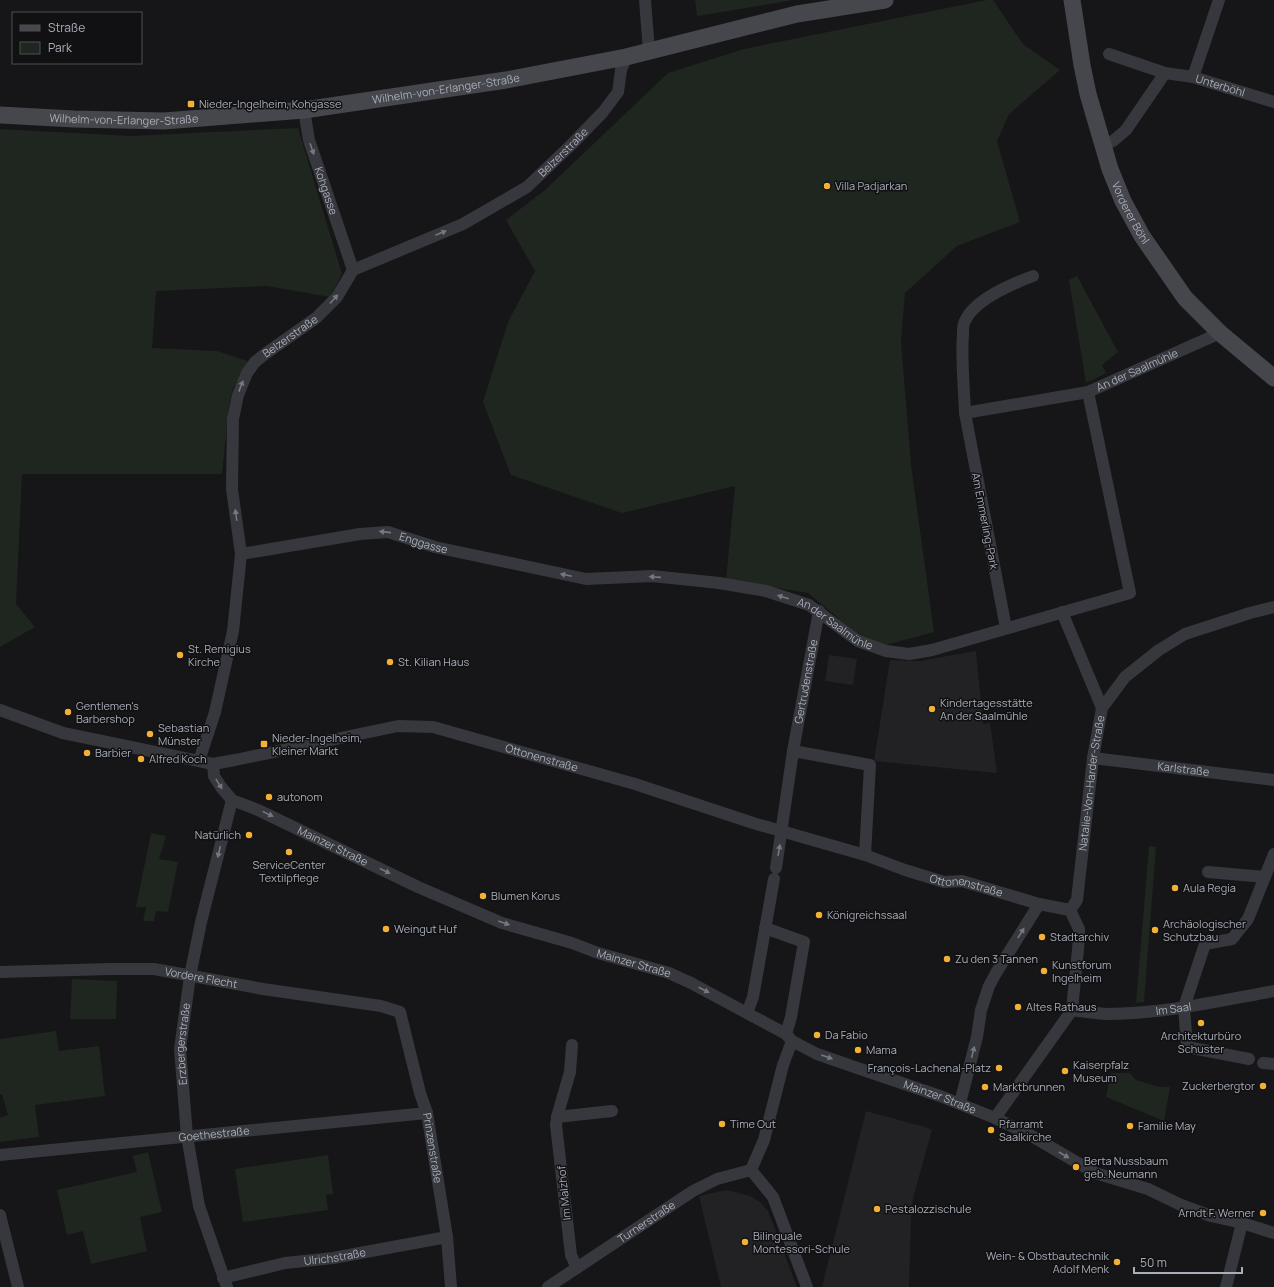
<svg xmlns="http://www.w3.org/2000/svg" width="1274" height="1287" font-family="Manrope,sans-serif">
<rect width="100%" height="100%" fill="#161618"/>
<path fill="#222225" d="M976,651L983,724L990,723L997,773L874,761L890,660L922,661L936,658Z
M829,655L857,659L853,685L825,681Z
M866,1111L925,1127L932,1130L913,1198L911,1220L909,1287H822Z
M727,1190L750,1196L760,1202L768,1211L797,1287H721L699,1196Z"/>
<path fill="#1e261f" d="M695,0H794L697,16Z
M987,0H993L1023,44L1060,70L1009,114L997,141L1020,222L957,246L905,293L901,341L911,465L934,632L874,648L808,593L726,580L735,486L622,513L511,475L483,402L508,322L535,271L506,220L545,190L668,73L744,49Z
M298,128L342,274L330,297L267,286L156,291L152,348L217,351L250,362L233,388L229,406L222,474H22L16,604L35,627L0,647V129L131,136Z
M1077,276L1118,352L1102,365L1106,373L1091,381L1086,382L1069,280Z
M151,833L166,836L159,859L178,862L168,912L156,911L154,921H143L146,907H136Z
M1149,846L1156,847L1144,1002L1136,1003Z
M72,979L117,981L116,1019H70Z
M56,1031L59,1051L99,1046L105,1096L35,1105L39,1137L0,1142V1118L8,1115L2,1094L0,1095V1039Z
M1111,1073H1130L1136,1080L1160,1087H1170L1164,1121L1106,1097Z
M148,1152L162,1212L140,1217L147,1251L91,1264L83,1231L67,1235L57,1190L137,1172L133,1156Z
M328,1155L333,1194L326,1195L328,1210L243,1222L235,1169Z"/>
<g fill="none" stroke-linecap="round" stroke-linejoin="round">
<g stroke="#37383d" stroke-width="12">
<path d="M645,0L649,51"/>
<path id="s1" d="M1109,54L1165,73L1193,77L1274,102"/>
<path d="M1193,77L1219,0"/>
<path id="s2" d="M304,110L309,140L353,270"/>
<path d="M1103,145L1113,141L1126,130L1165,73"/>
<path d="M965,413C964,386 961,359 963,333C963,329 963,324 965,321C975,299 1012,284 1033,276"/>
<path id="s3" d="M241,554L360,534L388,532L435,547L586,579L652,576L719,583L766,591L809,605L858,641L886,651L909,654L932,650L1130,593L1088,392L1220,333"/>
<path d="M1062,612L1102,708"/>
<path d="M1006,628L965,413L1088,392"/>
<path id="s4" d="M0,710L63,733L213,764L235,760L398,726L433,727L635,784L753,823L865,855L905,870L944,882L962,881L1039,904L1070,910"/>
<path d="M793,751L870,765L865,855"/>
<path id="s5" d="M1093,758L1274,780"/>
<path id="s6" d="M199,761L215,712L233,631L241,554L232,489L233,419L238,395L247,373L255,362L265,354L316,318L337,297L353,270L463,224L527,187L571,145L603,112L618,92L621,70L626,57"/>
<path id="s7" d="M213,764L214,776L221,787L232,800L258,810L418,887L502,923L572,943L598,953L669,973L691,983L786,1034L792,1041L817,1054L866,1071L940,1096L995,1118L1030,1135L1095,1173L1148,1189L1181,1205L1211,1216L1242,1223L1274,1233"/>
<path id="s8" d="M776,868L793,751L819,611"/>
<path d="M1208,872L1265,877"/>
<path id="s9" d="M1070,910L1077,900L1093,758L1102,708L1125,677L1159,650L1185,634L1250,613L1274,607"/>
<path d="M1070,910L1079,929V939L1072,1010"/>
<path d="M765,928L804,942L791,1017L786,1034"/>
<path id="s10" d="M0,972L111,969H154L263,989L381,1006L400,1012L420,1093L427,1113L447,1237L451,1287"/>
<path id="s11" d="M1072,1010C1084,1012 1095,1013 1106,1014C1163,1014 1219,1001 1274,991"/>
<path d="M747,1013L753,997L774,879"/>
<path d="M1249,1059L1187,1047L1184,1007L1205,944L1232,939L1248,919L1274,854"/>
<path d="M1263,1063L1274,1064"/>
<path d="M960,1103L977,1037L981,1010L989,986L996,973L1039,904"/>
<path d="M557,1117L570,1072L572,1045"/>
<path d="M995,1118L1072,1010"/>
<path id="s12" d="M0,1155L427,1113"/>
<path d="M751,1170L764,1140L783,1065L792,1041"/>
<path d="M751,1170L773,1197L807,1287"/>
<path d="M0,1215L18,1287"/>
<path d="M577,1268L571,1255L556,1125L557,1117L612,1111"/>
<path id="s13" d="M223,1278L285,1263L333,1258L447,1237"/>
<path id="s14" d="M227,1287L199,1206L187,1136L180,1049L190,976L201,922L232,800"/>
<path id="s15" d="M548,1287L693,1191L717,1179L751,1170"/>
<path d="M1226,1287L1242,1223"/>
</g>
<g stroke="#45474d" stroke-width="17">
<path id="s16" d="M1072,0L1082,65L1088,94L1110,169L1123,201L1142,236L1185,298L1220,333L1274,378"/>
<path id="s17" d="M0,115L74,119L164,121L304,110L506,80L626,57L797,14L885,0"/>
</g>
</g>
<defs><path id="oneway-solid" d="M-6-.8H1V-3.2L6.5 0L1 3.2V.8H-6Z"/></defs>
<g fill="#757881">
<use href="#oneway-solid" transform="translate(312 149) rotate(71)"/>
<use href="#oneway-solid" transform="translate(441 233) rotate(-23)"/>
<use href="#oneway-solid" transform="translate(334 299) rotate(-48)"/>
<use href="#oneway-solid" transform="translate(241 386) rotate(-69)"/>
<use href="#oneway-solid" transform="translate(236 515) rotate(-98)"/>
<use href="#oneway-solid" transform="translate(385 532) rotate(-174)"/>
<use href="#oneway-solid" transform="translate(566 575) rotate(-168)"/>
<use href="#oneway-solid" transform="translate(655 577) rotate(-176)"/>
<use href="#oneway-solid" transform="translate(783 597) rotate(-163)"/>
<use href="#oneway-solid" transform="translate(219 784) rotate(58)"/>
<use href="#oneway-solid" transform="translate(268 814) rotate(26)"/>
<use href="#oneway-solid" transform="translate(779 850) rotate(-80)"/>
<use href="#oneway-solid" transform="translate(219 852) rotate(104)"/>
<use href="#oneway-solid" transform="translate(385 871) rotate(26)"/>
<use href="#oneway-solid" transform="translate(504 923) rotate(19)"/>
<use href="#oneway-solid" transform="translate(1021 933) rotate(-58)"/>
<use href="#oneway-solid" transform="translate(704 990) rotate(28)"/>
<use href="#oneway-solid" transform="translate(973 1052) rotate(-76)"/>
<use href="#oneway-solid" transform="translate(827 1057) rotate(20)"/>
<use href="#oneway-solid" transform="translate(1064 1155) rotate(30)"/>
</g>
<g fill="#f2b134" stroke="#111113" stroke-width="1.5">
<rect x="187" y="100" width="8" height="8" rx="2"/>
<circle cx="827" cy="186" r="4"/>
<circle cx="180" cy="655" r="4"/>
<circle cx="390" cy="662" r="4"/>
<circle cx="932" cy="709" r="4"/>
<circle cx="68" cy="712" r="4"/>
<circle cx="150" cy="734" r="4"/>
<rect x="260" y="740" width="8" height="8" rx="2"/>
<circle cx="87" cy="753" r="4"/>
<circle cx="141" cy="759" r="4"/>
<circle cx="269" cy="797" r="4"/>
<circle cx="249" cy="835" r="4"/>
<circle cx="289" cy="852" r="4"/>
<circle cx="1175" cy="888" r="4"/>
<circle cx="483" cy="896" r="4"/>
<circle cx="819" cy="915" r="4"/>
<circle cx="386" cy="929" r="4"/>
<circle cx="1155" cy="930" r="4"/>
<circle cx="1042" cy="937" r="4"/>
<circle cx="947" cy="959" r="4"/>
<circle cx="1044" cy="971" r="4"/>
<circle cx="1018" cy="1007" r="4"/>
<circle cx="1201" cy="1023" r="4"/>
<circle cx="817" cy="1035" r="4"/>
<circle cx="858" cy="1050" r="4"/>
<circle cx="999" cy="1068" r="4"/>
<circle cx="1065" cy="1071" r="4"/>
<circle cx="1263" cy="1086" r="4"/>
<circle cx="985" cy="1087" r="4"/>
<circle cx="722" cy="1124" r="4"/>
<circle cx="1130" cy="1126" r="4"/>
<circle cx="991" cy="1130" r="4"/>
<circle cx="1076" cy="1167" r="4"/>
<circle cx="877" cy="1209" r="4"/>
<circle cx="1263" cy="1213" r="4"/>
<circle cx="745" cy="1242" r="4"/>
<circle cx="1117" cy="1262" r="4"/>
</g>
<g text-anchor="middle" stroke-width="3" stroke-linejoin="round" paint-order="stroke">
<g font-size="11" fill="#a8adb8" stroke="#111113">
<text dy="4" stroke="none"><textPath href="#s1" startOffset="116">Unterböhl</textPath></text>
<text dy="4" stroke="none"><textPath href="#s17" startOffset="448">Wilhelm-von-Erlanger-Straße</textPath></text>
<text dy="4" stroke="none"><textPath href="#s17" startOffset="124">Wilhelm-von-Erlanger-Straße</textPath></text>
<text dy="4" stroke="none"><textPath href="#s6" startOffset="789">Belzerstraße</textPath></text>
<text dy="4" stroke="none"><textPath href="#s2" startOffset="84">Kohgasse</textPath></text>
<text dy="4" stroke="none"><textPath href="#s16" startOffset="222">Vorderer Böhl</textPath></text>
<text dy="4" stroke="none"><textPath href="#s6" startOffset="453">Belzerstraße</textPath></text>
<text dy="4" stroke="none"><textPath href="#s3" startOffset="1181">An der Saalmühle</textPath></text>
<text transform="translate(985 521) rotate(79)" y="4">Am Emmerling-Park</text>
<text dy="4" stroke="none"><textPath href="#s3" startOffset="186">Enggasse</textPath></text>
<text dy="4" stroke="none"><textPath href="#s3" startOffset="611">An der Saalmühle</textPath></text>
<text dy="4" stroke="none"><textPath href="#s8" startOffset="189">Gertrudenstraße</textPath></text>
<text dy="4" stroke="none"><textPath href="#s4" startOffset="557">Ottonenstraße</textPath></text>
<text dy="4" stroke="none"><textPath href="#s5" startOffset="91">Karlstraße</textPath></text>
<text dy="4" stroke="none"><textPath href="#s9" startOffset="130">Natalie-Von-Harder-Straße</textPath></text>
<text dy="4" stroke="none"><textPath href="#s7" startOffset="153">Mainzer Straße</textPath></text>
<text dy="4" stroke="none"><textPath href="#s4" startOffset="1001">Ottonenstraße</textPath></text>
<text dy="4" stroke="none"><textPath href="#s7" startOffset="477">Mainzer Straße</textPath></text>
<text dy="4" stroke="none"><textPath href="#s10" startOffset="202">Vordere Flecht</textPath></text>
<text dy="4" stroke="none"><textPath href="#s11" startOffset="102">Im Saal</textPath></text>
<text dy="4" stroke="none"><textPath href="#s14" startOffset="249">Erzbergerstraße</textPath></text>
<text dy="4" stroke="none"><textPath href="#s7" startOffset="813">Mainzer Straße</textPath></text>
<text dy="4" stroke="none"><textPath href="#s12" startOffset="215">Goethestraße</textPath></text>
<text dy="4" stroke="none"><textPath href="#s10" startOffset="544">Prinzenstraße</textPath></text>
<text transform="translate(564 1193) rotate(-96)" y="4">Im Malzhof</text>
<text dy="4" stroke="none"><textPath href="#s15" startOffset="118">Turnerstraße</textPath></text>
<text dy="4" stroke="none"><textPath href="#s13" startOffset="114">Ulrichstraße</textPath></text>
</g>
<g font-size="11" fill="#a8adb8" stroke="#111113" text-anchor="start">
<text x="199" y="108">Nieder-Ingelheim, Kohgasse</text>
<text x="835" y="190">Villa Padjarkan</text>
<text x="188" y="653">St. Remigius<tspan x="188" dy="13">Kirche</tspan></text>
<text x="398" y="666">St. Kilian Haus</text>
<text x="940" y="707">Kindertagesstätte<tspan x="940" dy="13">An der Saalmühle</tspan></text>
<text x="76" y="710">Gentlemen's<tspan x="76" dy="13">Barbershop</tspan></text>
<text x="158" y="732">Sebastian<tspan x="158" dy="13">Münster</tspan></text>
<text x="272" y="742">Nieder-Ingelheim,<tspan x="272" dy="13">Kleiner Markt</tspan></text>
<text x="95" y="757">Barbier</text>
<text x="149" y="763">Alfred Koch</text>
<text x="277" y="801">autonom</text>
<text x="241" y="839" text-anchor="end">Natürlich</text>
<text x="289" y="869" text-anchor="middle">ServiceCenter<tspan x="289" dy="13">Textilpflege</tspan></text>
<text x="1183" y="892">Aula Regia</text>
<text x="491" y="900">Blumen Korus</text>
<text x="827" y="919">Königreichssaal</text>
<text x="1163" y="928">Archäologischer<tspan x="1163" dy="13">Schutzbau</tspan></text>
<text x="394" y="933">Weingut Huf</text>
<text x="1050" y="941">Stadtarchiv</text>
<text x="955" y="963">Zu den 3 Tannen</text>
<text x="1052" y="969">Kunstforum<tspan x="1052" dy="13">Ingelheim</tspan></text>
<text x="1026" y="1011">Altes Rathaus</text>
<text x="825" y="1039">Da Fabio</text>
<text x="1201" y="1040" text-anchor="middle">Architekturbüro<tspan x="1201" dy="13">Schuster</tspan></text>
<text x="866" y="1054">Mama</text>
<text x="1073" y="1069">Kaiserpfalz<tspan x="1073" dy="13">Museum</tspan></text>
<text x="991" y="1072" text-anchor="end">François-Lachenal-Platz</text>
<text x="1255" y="1090" text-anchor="end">Zuckerbergtor</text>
<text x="993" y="1091">Marktbrunnen</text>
<text x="730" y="1128">Time Out</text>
<text x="999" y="1128">Pfarramt<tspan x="999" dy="13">Saalkirche</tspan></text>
<text x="1138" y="1130">Familie May</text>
<text x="1084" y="1165">Berta Nussbaum<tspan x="1084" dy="13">geb. Neumann</tspan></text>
<text x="885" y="1213">Pestalozzischule</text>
<text x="1255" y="1217" text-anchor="end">Arndt F. Werner</text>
<text x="753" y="1240">Bilinguale<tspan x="753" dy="13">Montessori-Schule</tspan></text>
<text x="1109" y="1260" text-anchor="end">Wein- &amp; Obstbautechnik<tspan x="1109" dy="13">Adolf Menk</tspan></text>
</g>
</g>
<rect x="12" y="12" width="130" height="52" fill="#111113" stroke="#4d4f55"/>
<rect x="20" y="25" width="20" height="6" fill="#45474d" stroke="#4d4f55"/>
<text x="48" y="32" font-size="12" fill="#a8adb8">Straße</text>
<rect x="20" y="42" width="20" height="12" fill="#1e261f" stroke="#4d4f55"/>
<text x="48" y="52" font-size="12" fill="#a8adb8">Park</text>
<path d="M1134 1267v6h108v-6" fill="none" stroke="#a8adb8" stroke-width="2"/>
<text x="1140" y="1267" font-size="12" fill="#a8adb8" stroke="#111113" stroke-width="3" paint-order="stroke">50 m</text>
</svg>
